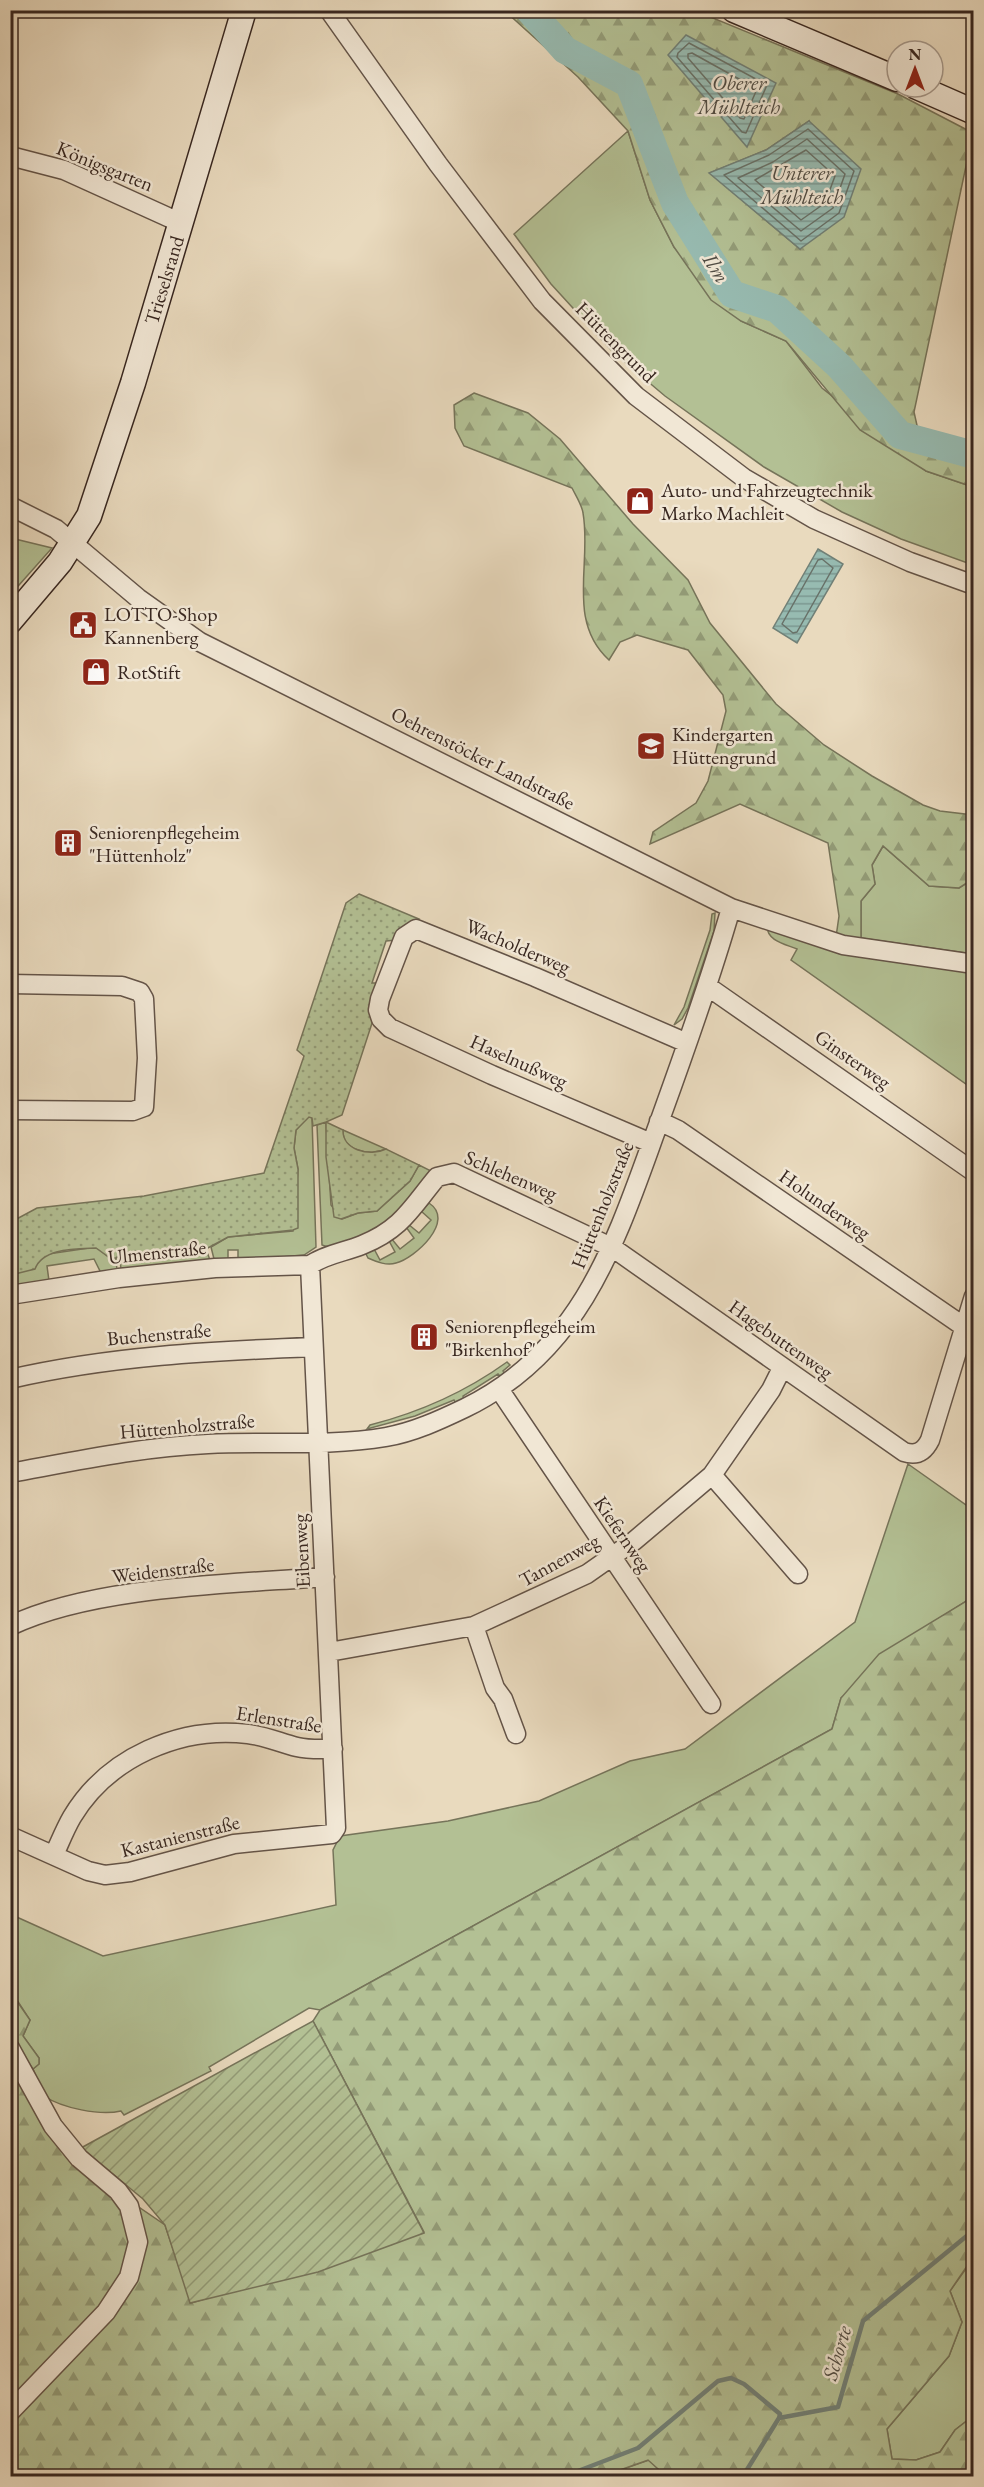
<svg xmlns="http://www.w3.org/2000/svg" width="984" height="2487" font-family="'EB Garamond',serif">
<defs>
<pattern id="forest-firs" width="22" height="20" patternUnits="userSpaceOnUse" patternTransform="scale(1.5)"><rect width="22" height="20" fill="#b3c094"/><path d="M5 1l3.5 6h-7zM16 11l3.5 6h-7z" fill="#939c78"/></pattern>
<pattern id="park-dots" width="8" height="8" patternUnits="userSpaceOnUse" patternTransform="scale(1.5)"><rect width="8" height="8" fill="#b3c094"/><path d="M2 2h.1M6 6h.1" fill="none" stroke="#939c78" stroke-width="1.8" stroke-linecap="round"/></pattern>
<pattern id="garden-furrows" width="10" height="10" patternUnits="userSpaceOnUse" patternTransform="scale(1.5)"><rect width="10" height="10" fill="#b3c094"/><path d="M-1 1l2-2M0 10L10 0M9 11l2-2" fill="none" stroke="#939c78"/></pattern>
<pattern id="water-rules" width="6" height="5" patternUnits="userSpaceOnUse" patternTransform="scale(1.5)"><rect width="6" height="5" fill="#97bbb1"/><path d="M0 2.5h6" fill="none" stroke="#7c9890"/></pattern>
</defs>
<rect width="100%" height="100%" fill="#e9dabe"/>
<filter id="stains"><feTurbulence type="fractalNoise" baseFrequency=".00333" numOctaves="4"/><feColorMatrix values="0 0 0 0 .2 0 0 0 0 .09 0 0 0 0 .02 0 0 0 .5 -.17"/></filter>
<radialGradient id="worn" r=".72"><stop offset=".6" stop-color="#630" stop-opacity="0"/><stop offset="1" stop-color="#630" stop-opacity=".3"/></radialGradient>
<path fill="#b3c094" stroke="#76745a" stroke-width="1.5" d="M628,131L650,200L674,247L741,321L786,341L822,388L926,471L973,487V565L901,539L842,512L764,467L665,396L614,353L551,284L514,234Z
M11,538L52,548L11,594L10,538Z
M883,846L929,886L959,888L973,879V954L861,938V901L875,884L872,865Z
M715,913L714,931L688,1008L682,1019L674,1025L684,1007L710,930L712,914Z
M767,926L973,971V1089L791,960L797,949C785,944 767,941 767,926Z
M309,1116L312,1118L316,1247L304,1255L238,1261V1250H228V1262L215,1263L211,1247L228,1237L293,1231L298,1169L294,1148L296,1130Z
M326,1122L331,1205L342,1219L358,1213L377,1211L410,1181L419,1165L431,1171L420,1190L385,1227L331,1248L322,1245L317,1125Z
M343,1130L386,1149C370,1157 342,1150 343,1130Z
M429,1203C456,1221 415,1258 396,1263C387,1266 377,1262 368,1258L365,1252L373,1247L380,1260L395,1252L388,1239L391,1238L400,1249L414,1238L406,1227L408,1224L419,1233L431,1220L421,1211Z
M96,1247L110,1258H116L117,1271L101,1273L94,1259L47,1266L49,1281L11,1288L10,1275H14L48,1254Z
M206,1249L211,1263L121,1271L120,1256L128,1252L151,1254Z
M507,1362L510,1365L503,1371L505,1374L501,1377L498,1374L463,1396L464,1400L456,1404L454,1400L415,1416L367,1429L370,1425C421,1412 464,1393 507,1362Z
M908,1464L973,1510V1594L965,1602L930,1624L841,1698L832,1729L320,2010L309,2008L209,2067L211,2071L124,2115L121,2111C100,2116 62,2108 44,2096L33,2069L39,2064V2058L23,2036L30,2020L11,1991L10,1914L103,1956L336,1905L333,1850L340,1836L448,1821L539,1801L630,1761L685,1749L855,1622Z
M970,2263L973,2264V2416L955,2430L940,2452L916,2460L892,2459L887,2429L949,2356L962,2322L950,2291Z
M649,2460L666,2476H603Z"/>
<path fill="url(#forest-firs)" stroke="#76745a" stroke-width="1.5" fill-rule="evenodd" d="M505,11H696L898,94L973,133L914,412L918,430L973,444V487L926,471L860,430L786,341L741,321L711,300L674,247L650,200L628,131L578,77ZM809,121L800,249L710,173L766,150Z
M474,393L528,413L560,439L633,524L688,580L710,623L776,704L824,745L872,776L923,805L940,811L973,815V879L959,888L929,886L883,846L872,865L875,884L861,901V938L836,937L839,916L828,843L740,804L650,844L653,832L696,803L708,781L726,711L723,695L688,650L637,635L620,642L609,660C566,621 592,563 583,513C582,505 576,496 572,488L464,446L455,428L454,405Z
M973,1594V2264L969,2263L950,2291L962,2322L949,2356L887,2429L892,2459L916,2460L940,2452L955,2430L973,2416V2476H666L648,2460L603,2476H11L10,2056L67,2158L165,2225L191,2303L424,2232L313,2021L320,2010L832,1729L841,1698L879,1654L965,1602Z
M10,1991L30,2020L23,2036L39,2058V2064L33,2069L11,2039Z"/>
<path fill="url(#park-dots)" stroke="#76745a" stroke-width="1.5" d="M359,894L419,919L397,940L386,941L372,983H381L376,1011L342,1115L326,1122L343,1130C342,1150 370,1157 386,1149L419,1165L410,1181L377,1211L358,1213L341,1219L334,1217L326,1157V1122L313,1126L312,1118L309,1117L296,1130L294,1148L298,1169V1228L293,1230L228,1237L206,1249L151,1254L128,1252L116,1258H110L96,1248C75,1249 43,1248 35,1269L11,1275V1222L37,1208L144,1196L264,1173L304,1056L297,1050L346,903Z"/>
<path fill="url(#garden-furrows)" stroke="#76745a" stroke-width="1.5" d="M313,2021L424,2233L318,2272L190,2303L165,2225L143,2199L81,2148Z"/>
<path fill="url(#water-rules)" stroke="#718077" stroke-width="1.5" d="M686,35L776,83L747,147L668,55Z
M809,121L861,169L844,217L800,249L709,173L766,150Z
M818,549L843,564L797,643L773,628Z"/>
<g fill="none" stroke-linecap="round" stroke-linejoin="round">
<path stroke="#687168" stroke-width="1.5" d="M689,43L767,85L746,133L742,132L677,57L678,53Z
M692,53L757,89L744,119L740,118L688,58V54Z
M808,129L854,171L839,213L801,241L724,175L769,155Z
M807,139L845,174L833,208L801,231L738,178L773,162Z
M806,150L835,176L825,203L801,220L755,180Z
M822,559L833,568L797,632L793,633L782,624L818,560Z"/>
<path stroke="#718077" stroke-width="4.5" d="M565,2476L638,2448L718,2381L731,2378L744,2384L780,2414L779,2418
M743,2476L779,2418L838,2407L863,2321L974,2230"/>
<path stroke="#97bbb1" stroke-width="28" d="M529,10L565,50L629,84L675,203L732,294L777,309L839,366L900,435L974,455"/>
<g stroke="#645448" stroke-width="21">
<path id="street" d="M329,10L438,164L542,301L636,396L744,478L814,519L910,562L974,585
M10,156L64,170L181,223
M10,506L56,529L138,598L200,642L731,908L843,945L974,964
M10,984L122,986L140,992L144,999L147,1058L144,1107L133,1111L10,1110
M707,986L974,1172
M659,1121L678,1130L963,1326
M651,1143L492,1075L390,1028L381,1019L378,1010L380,999L404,937L416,929L535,977L687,1043
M310,1265C326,1254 345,1252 362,1245C402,1229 412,1207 437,1177L454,1173L613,1248L904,1452C916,1456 924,1452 930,1440L974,1296
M10,1295L119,1278L215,1268L310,1265
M10,1379C110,1356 211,1351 313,1347
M499,1389L711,1704
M10,1473C76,1461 141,1447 208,1444C267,1441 327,1447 386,1437C414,1432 440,1420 465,1408C586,1349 618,1234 661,1117C686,1048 711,978 731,908
M712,1475L798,1574
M10,1626C93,1586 232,1584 325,1577
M474,1626L495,1688L503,1699L516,1734
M329,1652L474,1626L587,1574L634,1541L712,1475L771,1390L782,1368
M10,1836L88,1871L105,1875L130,1872L234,1844L332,1834L336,1828L310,1265
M54,1855C60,1842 65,1829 72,1817C108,1757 180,1726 248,1734C265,1736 281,1743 297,1747C309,1750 321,1749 333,1749
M10,2048L53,2126L79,2158L118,2191L129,2206L138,2242L129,2277L106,2312L10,2412"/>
</g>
<g stroke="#382720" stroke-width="27">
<path id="secondary" d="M734,10L897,79
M917,87L974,112
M10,621L60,562L89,516L133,383L244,10"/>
</g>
<use href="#street" stroke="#f1e7d5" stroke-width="18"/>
<use href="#secondary" stroke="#f1e7d5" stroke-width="24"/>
</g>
<defs>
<g id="shop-square" transform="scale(1.5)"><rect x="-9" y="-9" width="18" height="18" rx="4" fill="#8f2418" stroke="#f1e7d5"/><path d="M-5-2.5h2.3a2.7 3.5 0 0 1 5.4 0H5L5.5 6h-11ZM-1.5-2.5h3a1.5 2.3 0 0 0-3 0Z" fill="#fff"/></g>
<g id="civic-square" transform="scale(1.5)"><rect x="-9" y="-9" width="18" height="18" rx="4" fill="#8f2418" stroke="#f1e7d5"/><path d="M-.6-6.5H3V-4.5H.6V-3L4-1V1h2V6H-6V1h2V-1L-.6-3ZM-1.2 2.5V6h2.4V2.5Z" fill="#fff"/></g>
<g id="school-square" transform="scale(1.5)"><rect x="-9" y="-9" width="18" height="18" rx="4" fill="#8f2418" stroke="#f1e7d5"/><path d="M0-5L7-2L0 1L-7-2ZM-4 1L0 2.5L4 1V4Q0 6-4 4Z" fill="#fff"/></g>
<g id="building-square" transform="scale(1.5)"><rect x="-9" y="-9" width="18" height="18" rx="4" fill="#8f2418" stroke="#f1e7d5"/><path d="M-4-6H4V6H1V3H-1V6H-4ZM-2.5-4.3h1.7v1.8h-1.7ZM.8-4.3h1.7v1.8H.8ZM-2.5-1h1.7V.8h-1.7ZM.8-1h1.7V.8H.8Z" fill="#fff"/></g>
</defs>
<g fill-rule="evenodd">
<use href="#shop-square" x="640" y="501"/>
<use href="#civic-square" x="83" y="625"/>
<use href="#shop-square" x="96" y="672"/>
<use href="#school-square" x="651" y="746"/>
<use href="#building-square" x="68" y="843"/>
<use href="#building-square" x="424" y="1337"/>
</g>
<g text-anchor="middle" stroke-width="5" stroke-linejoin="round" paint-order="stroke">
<g font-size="20" fill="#382720" stroke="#f1e7d5">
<text transform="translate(105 166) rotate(22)" y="7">Königsgarten</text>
<text transform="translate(164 280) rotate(-73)" y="7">Trieselsrand</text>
<text transform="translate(616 342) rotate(45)" y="7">Hüttengrund</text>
<text transform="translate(483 758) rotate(27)" y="7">Oehrenstöcker Landstraße</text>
<text transform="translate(518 946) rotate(23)" y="7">Wacholderweg</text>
<text transform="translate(853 1059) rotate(35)" y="7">Ginsterweg</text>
<text transform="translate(519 1061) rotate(24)" y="7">Haselnußweg</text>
<text transform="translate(511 1175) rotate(23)" y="7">Schlehenweg</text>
<text transform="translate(825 1204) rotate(35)" y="7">Holunderweg</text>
<text transform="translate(602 1205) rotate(-68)" y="7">Hüttenholzstraße</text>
<text transform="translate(157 1252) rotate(-6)" y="7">Ulmenstraße</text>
<text transform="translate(159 1334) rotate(-5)" y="7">Buchenstraße</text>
<text transform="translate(781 1339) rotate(35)" y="7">Hagebuttenweg</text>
<text transform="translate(187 1426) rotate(-5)" y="7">Hüttenholzstraße</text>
<text transform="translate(623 1534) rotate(56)" y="7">Kiefernweg</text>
<text transform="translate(301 1551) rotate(-93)" y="7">Eibenweg</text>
<text transform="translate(559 1560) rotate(-29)" y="7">Tannenweg</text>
<text transform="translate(163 1570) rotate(-7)" y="7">Weidenstraße</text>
<text transform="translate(279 1719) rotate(9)" y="7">Erlenstraße</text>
<text transform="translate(180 1836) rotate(-14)" y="7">Kastanienstraße</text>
</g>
<g font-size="20" fill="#382720" stroke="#f1e7d5" text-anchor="start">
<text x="661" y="497">Auto- und Fahrzeugtechnik<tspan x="661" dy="23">Marko Machleit</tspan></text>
<text x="104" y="621">LOTTO-Shop<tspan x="104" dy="23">Kannenberg</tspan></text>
<text x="117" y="679">RotStift</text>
<text x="672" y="741">Kindergarten<tspan x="672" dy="23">Hüttengrund</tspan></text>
<text x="89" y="839">Seniorenpflegeheim<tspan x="89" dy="23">"Hüttenholz"</tspan></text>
<text x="445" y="1333">Seniorenpflegeheim<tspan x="445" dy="23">"Birkenhof"</tspan></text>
</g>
<g font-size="21" font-style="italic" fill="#504c44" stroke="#f1e7d5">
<text x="739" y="90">Oberer<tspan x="739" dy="24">Mühlteich</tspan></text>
<text x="802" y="180">Unterer<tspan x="802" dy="24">Mühlteich</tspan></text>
<text transform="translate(716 268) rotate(58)" y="7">Ilm</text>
<text transform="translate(837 2353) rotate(-74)" y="7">Schorte</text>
</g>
</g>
<rect width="984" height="2487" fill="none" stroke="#e9dabe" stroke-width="36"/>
<rect x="12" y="12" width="960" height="2463" fill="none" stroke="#382720" stroke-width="3"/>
<rect x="18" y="18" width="948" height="2451" fill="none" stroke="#382720" stroke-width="1.5"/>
<g transform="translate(915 69)"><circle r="28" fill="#f1e7d5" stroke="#a79a8d" stroke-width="1.5"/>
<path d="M0-4.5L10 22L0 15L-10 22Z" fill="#8f2418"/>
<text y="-9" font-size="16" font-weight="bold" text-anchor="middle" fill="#382720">N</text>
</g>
<rect width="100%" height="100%" filter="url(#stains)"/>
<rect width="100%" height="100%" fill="url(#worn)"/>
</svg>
